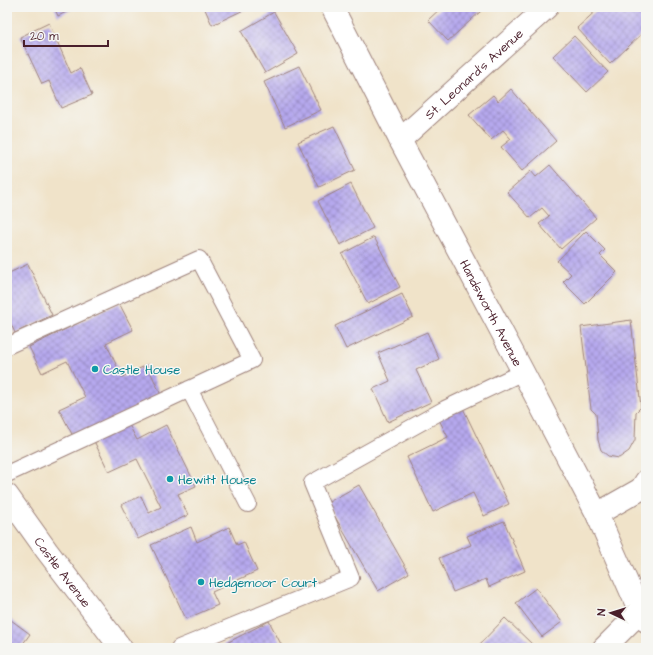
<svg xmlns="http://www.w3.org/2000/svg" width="653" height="655" font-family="'Architects Daughter',sans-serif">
<defs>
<pattern id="building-cross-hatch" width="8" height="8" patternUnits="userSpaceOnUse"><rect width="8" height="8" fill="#b6a9ee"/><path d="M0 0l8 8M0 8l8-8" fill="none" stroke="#9689c1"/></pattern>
</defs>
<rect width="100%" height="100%" fill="#f6f6f2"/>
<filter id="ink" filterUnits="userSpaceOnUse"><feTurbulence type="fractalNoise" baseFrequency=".025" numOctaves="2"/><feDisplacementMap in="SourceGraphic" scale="8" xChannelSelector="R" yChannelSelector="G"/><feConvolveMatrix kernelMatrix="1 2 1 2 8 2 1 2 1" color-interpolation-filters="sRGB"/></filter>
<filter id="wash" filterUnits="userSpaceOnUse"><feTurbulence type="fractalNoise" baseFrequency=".012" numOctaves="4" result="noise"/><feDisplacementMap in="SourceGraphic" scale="16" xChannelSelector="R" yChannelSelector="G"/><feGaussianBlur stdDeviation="0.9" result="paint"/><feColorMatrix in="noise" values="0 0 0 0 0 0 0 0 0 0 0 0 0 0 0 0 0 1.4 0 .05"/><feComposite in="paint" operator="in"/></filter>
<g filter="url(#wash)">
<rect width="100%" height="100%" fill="#f0e3c9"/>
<g id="blocks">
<path fill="url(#building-cross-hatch)" d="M54,7H77L58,16Z
M204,7H250L212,25Z
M442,7H477L481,11L448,41L428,20Z
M600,7H638L646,16V30L610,64L577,28Z
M274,12L298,54L265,73L241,31Z
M49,23L71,73L80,68L92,95L61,108L49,81L42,84L20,37Z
M574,36L608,72L587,92L553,56Z
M299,66L321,110L285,127L264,82Z
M511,89L556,141L522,171L501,147L511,139L503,130L491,140L469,115L493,95L498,101Z
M334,126L355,170L319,187L298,142Z
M550,165L596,218L561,249L539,224L549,216L542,208L530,218L507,192L531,171L536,177Z
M351,184L373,228L340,245L318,201Z
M586,231L605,250L600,255L617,272L585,304L563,282L571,274L557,261Z
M374,237L400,287L368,304L342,254Z
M28,264L52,315L15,333L7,315V274Z
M402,294L413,317L346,349L335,326Z
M119,303L133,330L106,343L122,377L147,365L161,395L74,438L59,409L85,397L67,361L42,373L29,347Z
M631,320L641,407L636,412L635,440L629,451L619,458L608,456L601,450L598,440L596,414L591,409L581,327Z
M427,332L439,359L416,370L431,402L388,422L373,389L390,381L378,353Z
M461,404L509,504L484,516L473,493L433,512L407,457L448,437L437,416Z
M128,423L137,440L166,425L196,486L178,494L188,515L138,539L121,505L141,496L149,513L161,507L137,459L109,472L94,441Z
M359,485L409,573L378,591L327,503Z
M504,521L525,571L489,587L486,579L453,592L439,558L471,545L467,536Z
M191,527L197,542L229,527L237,545L244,542L257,571L212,592L218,605L186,619L151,545Z
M536,588L562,622L542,637L516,603Z
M7,617L30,634L20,648H7Z
M505,618L534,646L532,648H476Z
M269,621L283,648H217Z"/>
</g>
</g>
<g filter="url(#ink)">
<use href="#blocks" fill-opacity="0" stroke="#9d817a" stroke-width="1"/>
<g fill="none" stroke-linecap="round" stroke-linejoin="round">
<g stroke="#9d817a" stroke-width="18">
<path id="service" d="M7,346L199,259L252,360L7,474
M189,389L248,504
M179,648L351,578L312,483L445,409L523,372"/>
</g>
<g stroke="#9d817a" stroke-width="24">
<g id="minor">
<path id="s1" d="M332,7L400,140L523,372L597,514L640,612L646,621"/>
<path id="s2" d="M400,140L547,7"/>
<path id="s3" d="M7,495L47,551L121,648"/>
<path d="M597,514L641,489L646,481"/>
<path d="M604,648L640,612"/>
</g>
</g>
<use href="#service" stroke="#fff" stroke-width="16"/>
<use href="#minor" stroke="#fff" stroke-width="22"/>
</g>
</g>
<g fill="#0f9aa8" stroke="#f6f6f2" stroke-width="1.5">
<circle cx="95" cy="369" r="4"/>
<circle cx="170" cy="479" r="4"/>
<circle cx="201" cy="582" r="4"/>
</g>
<g text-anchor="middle" stroke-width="3" stroke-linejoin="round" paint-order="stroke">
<g font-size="13" fill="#4a1f2b" stroke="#f6f6f2">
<text dy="5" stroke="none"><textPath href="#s2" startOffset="99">St. Leonard's Avenue</textPath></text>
<text dy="5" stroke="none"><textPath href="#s1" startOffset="345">Handsworth Avenue</textPath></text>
<text dy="5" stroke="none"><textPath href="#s3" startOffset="95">Castle Avenue</textPath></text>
</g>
<g font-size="13" fill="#0d838f" stroke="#f6f6f2" text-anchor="start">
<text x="103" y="374">Castle House</text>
<text x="178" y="484">Hewitt House</text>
<text x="209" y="587">Hedgemoor Court</text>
</g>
</g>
<rect width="653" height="655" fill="none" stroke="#f6f6f2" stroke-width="24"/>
<g transform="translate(611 613) rotate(274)" stroke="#f6f6f2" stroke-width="3" paint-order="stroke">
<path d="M0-3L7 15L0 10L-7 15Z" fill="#4a1f2b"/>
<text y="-6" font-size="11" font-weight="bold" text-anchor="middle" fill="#4a1f2b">N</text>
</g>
<path d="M24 40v6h84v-6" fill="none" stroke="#4a1f2b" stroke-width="2"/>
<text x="30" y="40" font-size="12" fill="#4a1f2b" stroke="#f6f6f2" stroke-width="3" paint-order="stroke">20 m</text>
</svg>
